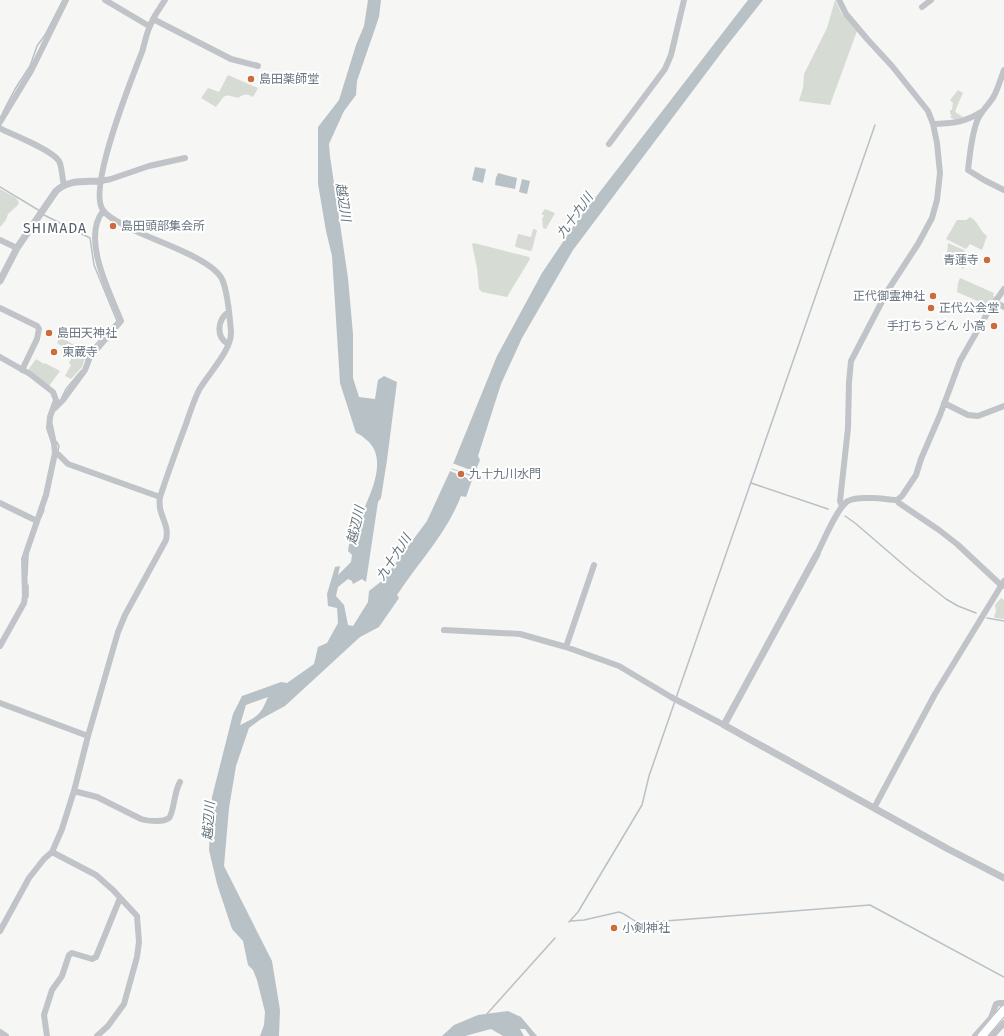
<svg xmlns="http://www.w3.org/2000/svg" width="1004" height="1036" font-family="'Fira Sans','Noto Sans JP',sans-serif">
<rect width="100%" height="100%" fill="#f6f6f4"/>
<path fill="#d6dbd4" d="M835,0L842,14L857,31L830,105L799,101L803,88L804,74L827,28Z
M228,75L258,88L253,97C246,93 244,94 238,98C223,93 225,95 216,107L201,98L208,88L219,92Z
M958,90L963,93L958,104L955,112L963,117L955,120L950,117L952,115L950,114V110H952L953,103L950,100Z
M0,189L16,198L19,202L18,205L8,214L6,220L0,227Z
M545,209L555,213L546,229L543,228L542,218H543L544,215H542V213Z
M970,217C979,222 978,229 987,236L982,250L970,244L966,249L946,239L957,220H966Z
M533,229L537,230L532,250L530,251L516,247L515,246L518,234L531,237Z
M474,243L529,257L530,259L507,297L482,292L479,289L477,268L472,244Z
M948,243L964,250L967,261L963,269C957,264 953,258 947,253Z
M960,278L994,293L993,296L995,297L989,306L957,292L958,283Z
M60,337L87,352L82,367L71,379L65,376L71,365L69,363L72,357L67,354L69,351L57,343Z
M36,359L44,364L45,363L60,371L49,386L28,370Z
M1001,598L1004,600V619L995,618L994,616L996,612L995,605Z"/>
<path fill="#b8c1c6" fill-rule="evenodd" d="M368,0H381L379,17L357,81L356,95L344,111L329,144L330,156L348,278L353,334V378L359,397L375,399L378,380L384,376L397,382L387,460L381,498L378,502L366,582L362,579L353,584L352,581L348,579L338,587L336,596L344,605L348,625L353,626L368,602L369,591L383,580L427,521L450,471L472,480L466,497L461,496C447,533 418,563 397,595L399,598L379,627L360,637L285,706L261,719L249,728L236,766L229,808L224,866L272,961L280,1010L279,1036H260L264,1025L265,1012L257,980L253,970L248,965L243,941L232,929L217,884L209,850L212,797L233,714L242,696L281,682L287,683L314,664L318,647L327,643L338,623L337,608L328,606L327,594L335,567L340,566L338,575L351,562L352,555L348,551L353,519L357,524C367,501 389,463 369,442C364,438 362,435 356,433L340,383L332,256L326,231L318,184V127L339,100L356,45L364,26ZM268,697C260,716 258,716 240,725L246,705Z
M748,0H763L725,48L573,250L522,338L501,384L478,456L480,460L473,477L451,469L497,356L542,273L575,224Z
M475,167L486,169L483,183L472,180Z
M498,173L517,178L515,189L495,185L496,177L497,176Z
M522,179L530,181L527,194L519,192Z
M508,1011L521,1017L537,1036H530L525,1029H520L524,1036H503L491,1029L465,1036H442L454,1025L478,1015Z"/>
<path fill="#f6f6f4" d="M452,463L476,472L475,476L450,468Z"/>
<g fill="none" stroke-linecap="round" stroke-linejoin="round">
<path stroke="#b8c1c6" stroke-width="1.5" d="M3,112L15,89L30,66L37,46L45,35L63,0
M0,187L40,211
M44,215L90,238L94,265L117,321L87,354L86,360
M62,397L66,389L81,371
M52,424L55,438
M57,442L59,446L58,451
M751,483L828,509
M845,516L855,523L912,572L946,599L958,606L976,613
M41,517L44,510
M27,575L28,555
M28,597V585
M987,618L1004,621
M676,698L875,125
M571,921L584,920L619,912C627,914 632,921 640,923L870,905L1004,977
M569,922L578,912L642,805L649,776L675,701
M486,1015L555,938"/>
<g stroke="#b1b5b9" stroke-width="10">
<path id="secondary" d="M982,1036L1004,1010"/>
</g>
<path stroke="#c0c3c7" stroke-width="6" d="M105,0L149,26
M839,0L846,14L868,40L892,66L928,111L933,124L937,143L940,173L937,200L932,218L918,244L888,290L851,361L849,382L848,428L840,501L842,506
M922,7L931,0
M153,19L231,59L258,66
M1004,70C1001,78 998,88 994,96C989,105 981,111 977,121C971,137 970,154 968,170L984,180L1004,190
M0,122L31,71L66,0
M933,124C954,123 963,123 981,112
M0,128L1,129C14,135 52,150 59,161C62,166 62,178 64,185
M609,144L665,69L671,55L684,0
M101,181L111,179L149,166L185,158
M0,240L17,248
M995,302L1004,307
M0,308L37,326L39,329L37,339L22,370
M228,312C217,321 216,337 228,344
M0,357L30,374L53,392L56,400L50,417L49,428L54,443L55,453L46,495L24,559L25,596L24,603L0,646
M944,403L968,415L978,416L1004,406
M54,409L63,400L85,370L90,357L121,321C110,293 81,239 103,211
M55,453L59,455L68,464L160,497
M897,500L899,503L939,530L957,544L1002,586
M0,503L37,521
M817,554C823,542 838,506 848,501C855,497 865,498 872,498C881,498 889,500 897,500L902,496L916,475L921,459L940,415L960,361L988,312L1004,289
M444,630L520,634L566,647L619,666L671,697L724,725
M566,647L594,565
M0,703L88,736
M74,791L97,797L141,819C147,821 151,821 157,821C160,821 166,820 169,818C174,813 174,791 180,782
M874,808L935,694L1004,581
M52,852L96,875L113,890L137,916L139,942L137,957L124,1004L108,1026L97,1036
M0,931L29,878L44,859L52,852L62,829L74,791L88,736L118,632L125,615L166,540C170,522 157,516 160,497C168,473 177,448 186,424C190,412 194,400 199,390C208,374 232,350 231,332C230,319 227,290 222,279C211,257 150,240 128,227C119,222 108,218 103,210C87,189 132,78 142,52C145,43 146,34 150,26C153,17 160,8 165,0
M0,1032L6,1036
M47,1036L44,1015L52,990L62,976L69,955L72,953L92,959L96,957L120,898
M975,1036L991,1018L996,1004L1000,1003H1004
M992,1036L1004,1023"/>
<path stroke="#c0c3c7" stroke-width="7" d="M0,281L17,248L56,191C69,179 85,182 101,181
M817,554L724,725L948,849L1004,878"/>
<use href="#secondary" stroke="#fff" stroke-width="8"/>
</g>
<g fill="#cd6b3d" stroke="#fff" stroke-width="1.5">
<circle cx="251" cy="79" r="4"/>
<circle cx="113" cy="226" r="4"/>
<circle cx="987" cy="260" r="4"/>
<circle cx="933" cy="296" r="4"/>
<circle cx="931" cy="308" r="4"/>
<circle cx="994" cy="326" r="4"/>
<circle cx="49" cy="333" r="4"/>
<circle cx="54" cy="352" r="4"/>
<circle cx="461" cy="474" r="4"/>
<circle cx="614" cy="928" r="4"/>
</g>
<g text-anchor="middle" stroke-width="4" stroke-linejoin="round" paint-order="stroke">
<g font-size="12" fill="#697581" stroke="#fff" text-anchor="start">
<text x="259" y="83">島田薬師堂</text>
<text x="121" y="230">島田頭部集会所</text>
<text x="979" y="264" text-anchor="end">青蓮寺</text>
<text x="925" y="300" text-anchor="end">正代御霊神社</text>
<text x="939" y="312">正代公会堂</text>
<text x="986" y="330" text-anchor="end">手打ちうどん 小高</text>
<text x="57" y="337">島田天神社</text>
<text x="62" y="356">東蔵寺</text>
<text x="469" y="478">九十九川水門</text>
<text x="622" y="932">小剣神社</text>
</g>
<g font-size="13" font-style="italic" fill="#65757d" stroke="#fff">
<text transform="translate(344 202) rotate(81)" y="5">越辺川</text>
<text transform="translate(574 215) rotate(-54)" y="5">九十九川</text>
<text transform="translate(355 525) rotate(-77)" y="5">越辺川</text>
<text transform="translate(393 557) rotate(-57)" y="5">九十九川</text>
<text transform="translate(208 821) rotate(-86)" y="5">越辺川</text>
</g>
<g font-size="14" letter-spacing="1" fill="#565e67" stroke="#fff">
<text x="55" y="233">SHIMADA</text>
</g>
</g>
</svg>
